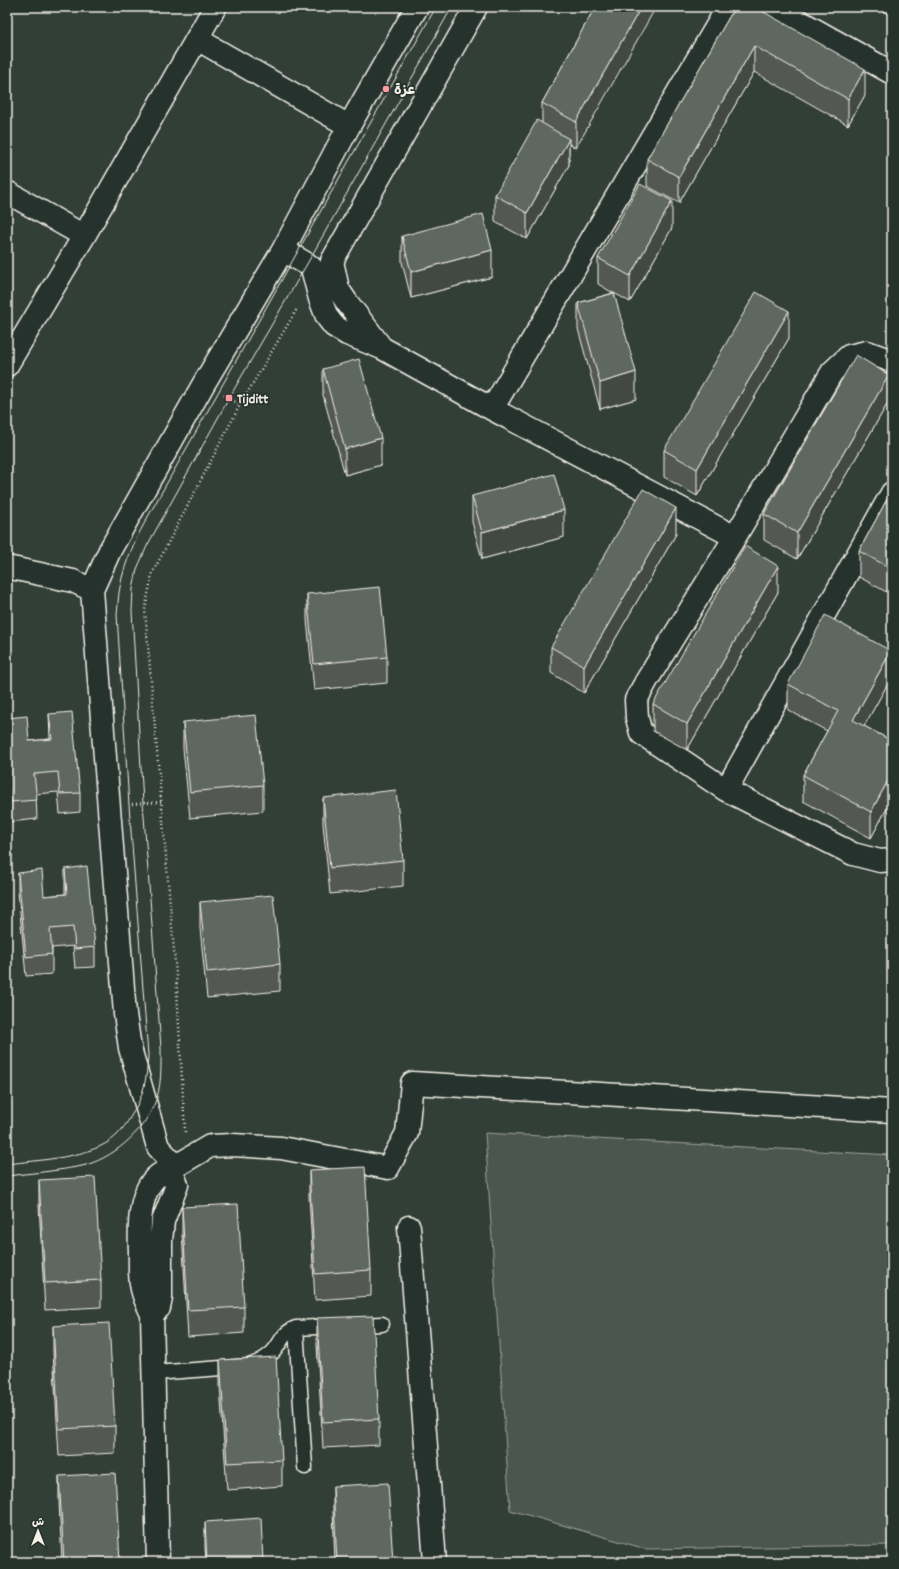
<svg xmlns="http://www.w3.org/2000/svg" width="899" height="1569" font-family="Dekko,'Playpen Sans Arabic',sans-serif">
<rect width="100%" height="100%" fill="#323e38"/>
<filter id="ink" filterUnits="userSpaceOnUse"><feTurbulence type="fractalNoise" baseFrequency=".025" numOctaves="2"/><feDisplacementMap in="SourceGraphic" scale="8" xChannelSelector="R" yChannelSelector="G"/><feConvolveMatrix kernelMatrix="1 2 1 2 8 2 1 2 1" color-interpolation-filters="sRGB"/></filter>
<g filter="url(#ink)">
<path fill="#4c564f" stroke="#a0a49c" d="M485,1133L892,1155V1545L646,1549L510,1510Z"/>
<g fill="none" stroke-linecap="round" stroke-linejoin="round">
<g stroke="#f4f1e8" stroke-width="17">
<path id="lane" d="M296,1328L305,1467
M154,1373L249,1366C258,1363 266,1359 273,1352C282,1342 281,1334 296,1328L382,1324"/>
</g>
<g stroke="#f4f1e8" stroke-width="25">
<path id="street" d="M774,7L892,73
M197,39L349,126
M7,192L84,236
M283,250L307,264L312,268L320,299L327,317L334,326L347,334L382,348L492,409L735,537
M381,347L346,301L338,289L332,261L476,7
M892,361L867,352L849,356L832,372L735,537L647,680L636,700L637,718L641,733L726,790L853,854L880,861L892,860
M7,365L84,236L215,7
M492,409L728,7
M7,567L73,581L92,590L125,1014L130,1048L158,1147L176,1166
M92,590L110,550L203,385L283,250L349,126L417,7
M726,790L892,493
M169,1174L176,1166L210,1146L233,1145L281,1148L388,1168L407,1133L412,1083L892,1111
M409,1227L435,1562
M152,1314L159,1308L161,1298V1241L163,1221L177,1185C175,1177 170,1175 162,1173C138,1186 139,1228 140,1252C140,1264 139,1277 142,1289C144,1298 148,1306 152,1314L158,1562"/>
</g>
<path stroke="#f4f1e8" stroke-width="2.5" stroke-dasharray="1 3" stroke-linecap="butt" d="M224,395L240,405
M132,804L161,802
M185,1132L176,974L145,610L152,574L240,405L297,309"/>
<use href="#lane" stroke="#26332d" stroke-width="14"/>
<use href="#street" stroke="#26332d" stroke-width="22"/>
<path stroke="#f4f1e8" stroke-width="1" d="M7,1164C38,1160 93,1158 116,1136C122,1130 127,1123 131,1116C144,1096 147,1078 148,1055L129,805L117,615C118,606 118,596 120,587C125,560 137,536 150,513L436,7
M7,1176C32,1173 58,1171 82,1166C112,1159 142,1133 154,1105C162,1088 161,1066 161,1048L143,803L132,611L133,589L137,569L147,546L229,398L307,264L452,7"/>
</g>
<path fill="#525953" stroke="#f4f1e8" d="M595,7L576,148L569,144V165L527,239L495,222V195L542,123V103Z
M735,7L865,95L848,125L754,72L679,203L647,186V159Z
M875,7H892V16Z
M672,228L630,302L614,293L636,399L600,409L578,329V303L613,293L598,284V258Z
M402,236L492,277L411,298L402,262Z
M789,338L697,496L664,477V450Z
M323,369L381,465L345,475L323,395Z
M889,401L797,559L764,540V514Z
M892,490V595L859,577V551Z
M472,496L564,537L482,559L472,522Z
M676,534L584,693L551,673V647Z
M778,592L687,750L653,731V704Z
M307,594L387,657V683L314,690L307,620Z
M891,678L864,726L892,741V799L871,838L803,801V775L827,731L788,710V684Z
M49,714L80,793V812L60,814L58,792L36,794L37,819L10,822L7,788V718L29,741L50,739Z
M183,722L263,785V811L190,818L183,748Z
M323,798L403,860V886L330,894L323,824Z
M65,869L95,947V967L75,968L73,946L52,948V974L26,976L18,892V873L44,896L65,894Z
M200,902L280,964V991L207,998L200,928Z
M309,1170L371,1270V1296L315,1300L309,1196Z
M39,1180L101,1280V1307L45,1310L39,1206Z
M182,1207L244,1307V1333L188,1337L182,1233Z
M317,1318L379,1419V1445L323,1448L317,1345Z
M53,1326L115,1426V1453L59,1456L53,1352Z
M220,1360L282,1460V1486L227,1490L220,1386Z
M59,1476L120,1562H62L59,1502Z
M333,1486L393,1562H335L333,1512Z
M205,1522L263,1562H206L205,1548Z"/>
<path fill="#424944" stroke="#f4f1e8" d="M641,7H656L576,148V122Z
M754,46V72L679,203V177Z
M865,69V95L848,125V99Z
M569,139V165L527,239V213Z
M672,201V228L630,302V276Z
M492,250V277L411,298V272Z
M789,311V338L697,496V469Z
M636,372V399L600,409V383Z
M889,375V401L797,559V533Z
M381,438V465L345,475V449Z
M676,508V534L584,693V666Z
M564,510V537L482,559V532Z
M778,566V592L687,750V724Z
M891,651V678L853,746V720Z
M892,773V799L871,838V812Z"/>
<path fill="#5f6861" stroke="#f4f1e8" d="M595,7H641L576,122L542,103Z
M735,7H755L865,69L848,99L754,46L679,177L647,159Z
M537,120L569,139L527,213L495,195Z
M640,184L672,201L630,276L598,258Z
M483,214L492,250L411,272L402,236Z
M756,292L789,311L697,469L664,450Z
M614,293L636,372L600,383L578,303Z
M856,355L889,375L797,533L764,514Z
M359,359L381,438L345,449L323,369Z
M554,474L564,510L482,532L472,496Z
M643,489L676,508L584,666L551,647Z
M892,490V569L859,551Z
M745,546L778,566L687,724L653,704Z
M380,587L387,657L314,664L307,594Z
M825,615L891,651L853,720L892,741V773L871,812L803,775L838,711L788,684Z
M72,712L80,793L60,794L58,772L34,774L37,800L10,802L7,768V718L27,716L29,741L52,739L49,714Z
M256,715L263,785L190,792L183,722Z
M396,790L403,860L330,868L323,798Z
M87,866L95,947L75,949L73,927L50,929L52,954L26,957L18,873L42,870L44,896L67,894L65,869Z
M273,895L280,964L207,972L200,902Z
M365,1167L371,1270L315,1274L309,1170Z
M95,1177L101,1280L45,1283L39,1180Z
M238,1204L244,1307L188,1310L182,1207Z
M373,1316L379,1419L323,1422L317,1318Z
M109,1323L115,1426L59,1429L53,1326Z
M276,1357L282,1460L227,1463L220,1360Z
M115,1473L120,1562H64L59,1476Z
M388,1483L393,1562H337L333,1486Z
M261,1518L263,1562H207L205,1522Z"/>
</g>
<g fill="#ff9aa2" stroke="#26332d" stroke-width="1.5">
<circle cx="386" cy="89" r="4"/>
<rect x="225" y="394" width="8" height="8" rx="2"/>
</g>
<g text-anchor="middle" stroke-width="3.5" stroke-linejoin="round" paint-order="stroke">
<g font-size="14" font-weight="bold" fill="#f4f1e8" stroke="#26332d" text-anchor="start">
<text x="394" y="94">عزة</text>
<text x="237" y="403">Tijditt</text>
</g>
</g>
<rect width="899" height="1569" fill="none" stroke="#26332d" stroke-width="24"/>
<rect x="12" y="12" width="875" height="1545" fill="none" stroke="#f4f1e8" stroke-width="1.5" filter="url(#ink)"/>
<g transform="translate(38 1531)" stroke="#26332d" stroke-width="3" paint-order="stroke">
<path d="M0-3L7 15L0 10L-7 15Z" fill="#f4f1e8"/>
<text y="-6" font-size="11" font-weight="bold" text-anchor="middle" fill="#f4f1e8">ش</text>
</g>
</svg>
